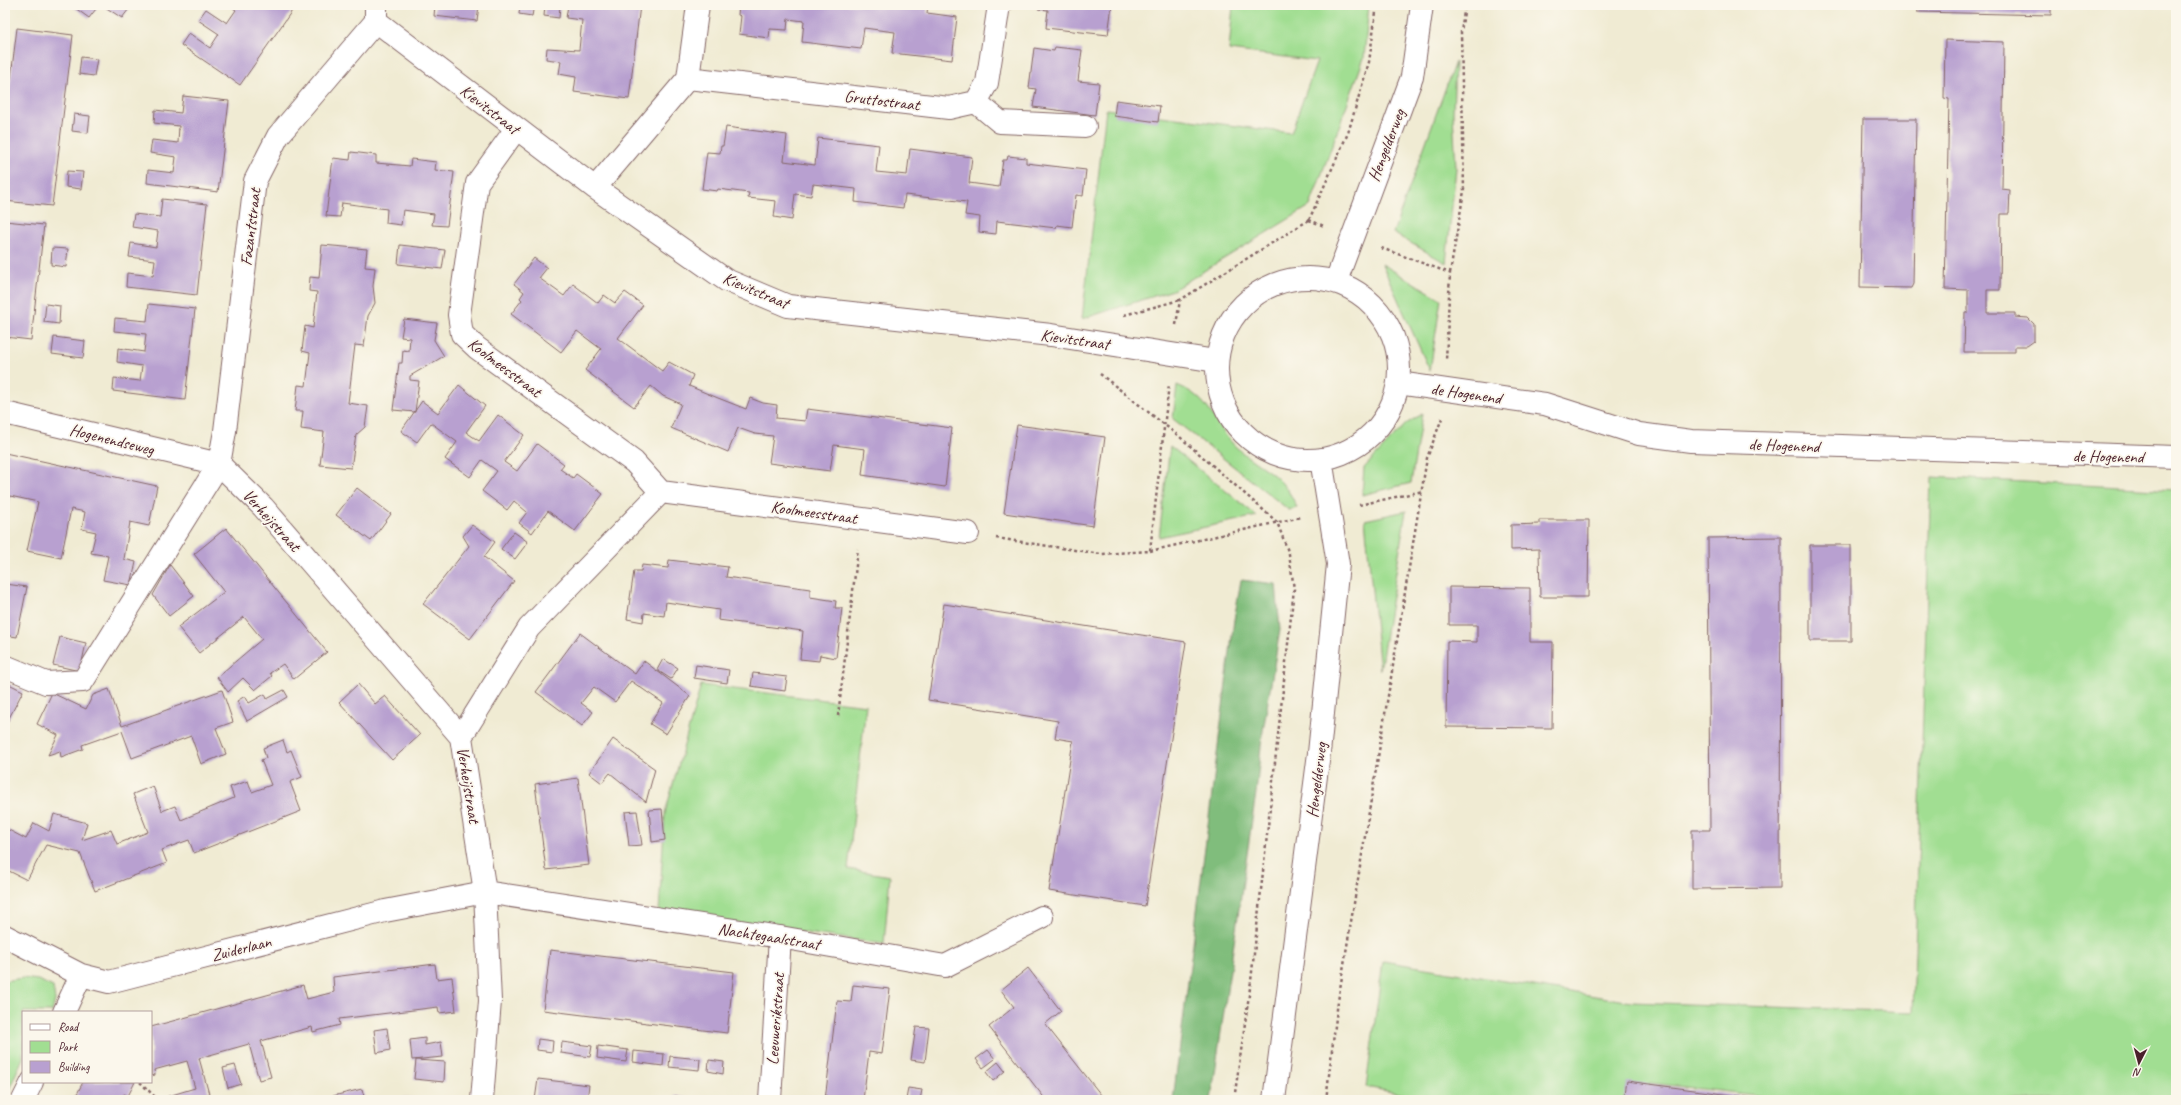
<svg xmlns="http://www.w3.org/2000/svg" width="2181" height="1105" font-family="Caveat,sans-serif">
<rect width="100%" height="100%" fill="#fbf7ec"/>
<filter id="ink" filterUnits="userSpaceOnUse"><feTurbulence type="fractalNoise" baseFrequency=".025" numOctaves="2"/><feDisplacementMap in="SourceGraphic" scale="8" xChannelSelector="R" yChannelSelector="G"/><feConvolveMatrix kernelMatrix="1 2 1 2 8 2 1 2 1" color-interpolation-filters="sRGB"/></filter>
<filter id="wash" filterUnits="userSpaceOnUse"><feTurbulence type="fractalNoise" baseFrequency=".012" numOctaves="4" result="noise"/><feDisplacementMap in="SourceGraphic" scale="16" xChannelSelector="R" yChannelSelector="G"/><feGaussianBlur stdDeviation="0.9" result="paint"/><feColorMatrix in="noise" values="0 0 0 0 0 0 0 0 0 0 0 0 0 0 0 0 0 1.4 0 .05"/><feComposite in="paint" operator="in"/></filter>
<g filter="url(#wash)">
<rect width="100%" height="100%" fill="#f0ebd3"/>
<path fill="#a1de92" stroke="#767e5e" d="M1233,5H1369L1364,58L1310,206L1173,290L1082,319L1106,109L1291,133L1317,61L1229,50Z
M1455,62L1453,114L1456,168L1446,263L1393,233Z
M1382,264L1441,299L1430,371Z
M1177,385C1212,399 1212,423 1235,446C1260,470 1282,471 1297,508L1289,510L1173,419Z
M1422,414L1411,483L1362,495L1364,468L1406,424Z
M1170,446L1257,516L1159,537Z
M1931,477L2176,490V1100H1779L1754,1095L1650,1083L1647,1100H1433L1366,1087L1383,961L1631,1002L1913,1012Z
M1406,511L1380,670L1365,520Z
M701,685L866,705L848,869L890,876L884,944L659,912L665,813Z
M22,978L38,980L53,987L55,1000L52,1012H23V1058L5,1098V981Z"/>
<path fill="#80bd7c" stroke="#656e54" d="M1241,580L1276,584L1280,630L1262,737L1256,793L1211,1100H1173L1234,620Z"/>
<g id="blocks">
<path fill="#b8a0d0" d="M71,5H99L89,18Z
M102,5H132L122,18Z
M229,5H296L240,85L181,45L189,33L210,48L219,34L198,20L206,9L227,23L236,10Z
M435,5H479L477,21L434,16Z
M520,5H534L532,16L519,14Z
M545,5H560L559,18L544,16Z
M568,5H640L629,99L574,92L576,77L559,74L561,61L546,59L547,48L579,50L582,20L566,18Z
M739,5H928L927,13L957,17L952,60L892,53L895,32L879,30L864,28L861,49L802,42L804,21L788,19L787,30L770,29L769,38L739,34L741,16L738,15Z
M1039,5H1112L1108,35L1046,28L1048,10L1038,9Z
M1917,5H2051V15L1917,12Z
M17,28L73,35L52,206L5,201V125Z
M1945,40L2004,42L2002,189L2010,190L2009,214H2001L2000,290H1987V313H2015V317L2028,318L2034,324V341L2027,346H2015V352H1964L1965,312H1968V290L1945,289L1949,99L1944,98Z
M1055,47L1082,50L1078,81L1099,83L1095,115L1033,107L1036,89L1029,88L1034,48L1054,51Z
M81,57L97,59L94,76L79,74Z
M183,96L229,101L218,192L147,183L148,170L174,173L176,157L150,153L152,140L178,143L179,126L154,123L155,110L181,113Z
M1116,100L1160,106L1158,122L1114,116Z
M74,114L90,116L88,133L72,131Z
M1863,119H1916L1913,284L1911,288L1860,287Z
M726,127L787,135L784,161L799,163L815,165L818,138L879,145L876,172L907,175L910,149L972,157L969,183L999,187L1003,160H1007L1008,156L1026,158V163L1086,170L1083,196L1076,195L1072,227L1057,225L1056,228L997,221L996,234L979,232L980,217L965,215L967,202L905,195L903,208L855,202L856,189L813,184L811,196L795,194L792,220L774,217L776,201L748,198L749,193L718,189L717,191L702,189L707,152L720,153L721,146H723Z
M351,152L376,155V163L410,166L411,159L436,162L435,170L454,172L447,226L432,225L434,214L403,210L401,225L386,223L387,209L342,203L340,217L326,216L333,158L350,160Z
M67,171L83,172L81,189L66,187Z
M162,199L207,204L197,295L126,287L127,273L153,276L155,260L129,257L131,243L156,247L158,231L132,227L134,214L160,217Z
M5,221L44,225L31,340L5,337Z
M322,245L367,249L365,267L375,268L373,286L375,303L368,316L364,346L355,345L348,403L368,406L365,427L356,435L351,468L320,465L324,432L301,429L303,411H295L298,385L306,386L310,353L302,351L305,326L313,328L317,292L309,291L310,277L319,278Z
M400,245L445,250L442,269L398,264Z
M52,248L68,249L66,267L51,265Z
M534,258L547,268L539,278L564,296L573,284L598,303L604,295L615,303L625,292L643,305L618,338L662,371L669,362L693,375L689,386L718,398L746,409L750,398L763,403L777,405L776,418L805,421L807,409L952,428L945,487L862,475L865,449L834,445L830,471L769,463L773,436L755,434L738,428L728,452L671,428L681,404L663,396L651,386L634,407L585,370L601,349L577,331L561,352L511,314L522,300L520,298L524,292L514,284Z
M46,304L60,306L59,324L44,322Z
M149,304L195,309L185,400L113,391L114,378L140,381L142,366L117,362L118,348L144,352L146,334L114,331L115,318L147,321Z
M404,319L437,323L434,340L444,356L410,376V380L419,381L415,412L393,410L399,363H402L403,350L409,351L410,338L401,337Z
M54,337L85,341L83,358L52,354Z
M459,385L485,406L466,432L479,441L498,415L524,435L504,462L517,471L537,444L564,464L560,469L573,478L576,474L603,494L575,531L548,511L532,533L519,523L527,512L514,501L507,510L482,491L497,471L482,460L470,477L445,459L457,442L431,423L417,442L401,431L422,401L438,413Z
M1017,425L1105,437L1093,526L1004,513Z
M5,453L157,486L149,526L130,522L124,559L136,562L131,585L103,580L108,556L91,553L96,532L82,529L85,512L71,509L61,558L27,551L38,502L10,496L5,514Z
M357,488L391,514L371,541L336,515Z
M1539,520H1589L1588,597H1540L1539,549L1511,550V525L1539,524Z
M472,525L495,542L484,557L514,581L470,639L423,604L469,546L463,536Z
M226,528L327,652L294,679L283,664L270,673L272,676L255,690L243,678L228,692L217,677L262,639L244,617L199,653L178,627L224,592L194,554Z
M514,532L528,542L515,559L501,549Z
M1781,537L1780,888L1692,889V830H1710L1708,538Z
M1810,545H1851V641H1810Z
M669,560L728,567L726,577L810,589V597L836,601L835,608H842L836,658L820,655L819,661L800,659L803,631L718,620L719,610L666,602L664,616L644,613L643,622L627,619L634,571H641L642,565L668,568Z
M170,565L194,596L169,616L153,595Z
M6,584L27,587L17,637L5,635Z
M1449,587L1530,588V642H1553L1552,728L1446,727L1447,641L1477,642V625H1449Z
M944,604L1186,642L1145,906L1049,891L1073,741L1055,738L1058,721L928,700Z
M580,633L635,674L644,661L690,696L666,734L650,724L663,703L631,681L615,702L594,687L593,688L581,703L593,712L582,726L536,692Z
M60,637L86,643L80,671L53,665Z
M663,659L678,668L671,679L657,670Z
M696,665L729,670L727,683L694,678Z
M753,673L787,677L785,691L751,686Z
M5,682L23,691L5,726Z
M358,684L375,704L385,696L420,735L392,760L339,702Z
M109,689L122,726L222,690L233,722L216,728L226,754L201,764L191,736L132,758L122,731L82,745L83,749L61,757L60,751L48,755L58,735L37,724L52,693L86,709L93,695Z
M284,690L288,697L247,721L237,701L245,696L249,703L265,694L267,699Z
M613,739L655,769L646,802L610,773L602,783L589,773Z
M283,740L287,752L291,750L302,777L290,782L301,811L194,853L189,840L175,845L162,850L167,863L95,891L80,853L46,845L27,880L5,869V828L26,839L34,823L49,831L54,814L87,823L82,840L111,830L117,844L148,832L133,794L153,786L162,811L175,806L181,820L234,798L230,787L248,781L252,792L271,785L261,760L266,758L263,748Z
M578,778L589,865L546,870L535,784Z
M662,809L665,840L652,842L649,810Z
M637,811L642,845L629,846L625,812Z
M550,950L734,972L727,1033L543,1010Z
M435,964L437,979L452,977L456,1011L439,1013L438,1007L339,1019L340,1025L313,1032L312,1027L261,1041L271,1077L259,1080L249,1044L199,1058L209,1094L198,1097L199,1100H164L162,1098L195,1088L187,1061L154,1070L155,1075L151,1076V1027L303,985L307,999L334,992L333,977Z
M1028,968L1061,1011L1045,1024L1105,1100H1046L989,1027L1014,1007L1001,990Z
M853,985L890,989L882,1054L869,1052L863,1100H825L837,1001L851,1002Z
M916,1027L929,1028L925,1062L911,1060Z
M387,1028L390,1050L377,1053L374,1030Z
M425,1038V1045L441,1042L443,1057L412,1060L410,1040Z
M538,1039L553,1041L552,1052L537,1050Z
M562,1042L592,1046L590,1057L561,1053Z
M598,1046L628,1050L626,1062L597,1058Z
M988,1050L995,1059L983,1068L976,1059Z
M634,1051L664,1054L663,1066L633,1062Z
M670,1056L700,1059L699,1070L669,1067Z
M416,1060L445,1062L444,1082L414,1079Z
M709,1060L724,1062L723,1074L708,1071Z
M998,1062L1005,1071L993,1081L986,1072Z
M235,1065L241,1084L228,1088L223,1068Z
M538,1079L589,1085L587,1100H535Z
M1627,1081L1761,1099V1100H1624Z
M83,1082H135L128,1096L124,1094L121,1100H74Z
M908,1088L922,1090L920,1100H906Z
M362,1089L365,1100H334L333,1096Z
M675,1096L697,1099V1100H675Z
M399,1097L430,1099V1100H398Z"/>
</g>
</g>
<g filter="url(#ink)">
<use href="#blocks" fill-opacity="0" stroke="#846666" stroke-width="1"/>
<g fill="none" stroke-linecap="round" stroke-linejoin="round">
<g stroke="#846666" stroke-width="24">
<path id="minor" d="M376,21L595,188L726,280L788,306L1051,335L1216,361
M688,78L698,5
M976,102L1000,122L1085,126
M595,188L688,78L949,108L976,102L987,83L999,5
M1398,383L1545,404L1639,434L1691,441L2176,457
M5,413L219,464
M219,464L263,507L461,737L485,892L490,1001L482,1100
M661,492L968,533
M5,666L46,683L83,681L219,464L225,431L255,181L278,136L376,21V5
M461,737L529,628L661,492L634,462L477,348L462,334L459,315L477,183L516,129
M5,936L81,975L109,982L385,911L485,892L780,937L945,966L1042,917
M64,1012L81,975
M23,1100L32,1082
M770,1100L780,937"/>
</g>
<g stroke="#846666" stroke-width="24">
<path id="major" d="M1217 369a91 91 0 1 1 182 0a91 91 0 1 1-182 0Z
M1336,281L1412,77L1422,5
M1274,1100L1319,753L1338,564L1321,459"/>
</g>
<path stroke="#846666" stroke-width="2.5" stroke-dasharray="3 3" stroke-linecap="butt" d="M1309,220L1324,226
M1309,220L1348,133L1369,62L1377,5
M1381,248L1450,273L1446,361
M1450,273L1464,191L1461,32L1465,5
M1124,315L1180,300
M1176,325L1180,300L1309,220
M1100,374L1180,437L1277,522L1289,554L1294,589L1251,981L1234,1100
M1359,505L1423,491
M996,538L1101,554L1150,551L1169,384
M1150,551L1301,517
M838,716L858,549
M140,1082L158,1100
M1326,1100L1338,1001L1427,458L1442,418"/>
<use href="#minor" stroke="#fff" stroke-width="22"/>
<use href="#major" stroke="#fff" stroke-width="22"/>
</g>
</g>
<g text-anchor="middle" stroke-width="3.5" stroke-linejoin="round" paint-order="stroke">
<g font-size="17" fill="#4a1f2b" stroke="#fbf7ec">
<text transform="translate(882 100) rotate(7)" y="6">Gruttostraat</text>
<text transform="translate(490 109) rotate(38)" y="6">Kievitstraat</text>
<text transform="translate(1386 145) rotate(-69)" y="6">Hengelderweg</text>
<text transform="translate(250 227) rotate(-83)" y="6">Fazantstraat</text>
<text transform="translate(756 290) rotate(23)" y="6">Kievitstraat</text>
<text transform="translate(1075 339) rotate(8)" y="6">Kievitstraat</text>
<text transform="translate(505 367) rotate(37)" y="6">Koolmeesstraat</text>
<text transform="translate(1466 393) rotate(8)" y="6">de Hogenend</text>
<text transform="translate(112 439) rotate(14)" y="6">Hogenendseweg</text>
<text transform="translate(1784 445) rotate(2)" y="6">de Hogenend</text>
<text transform="translate(2108 456) rotate(1)" y="6">de Hogenend</text>
<text transform="translate(814 512) rotate(8)" y="6">Koolmeesstraat</text>
<text transform="translate(272 520) rotate(48)" y="6">Verheijstraat</text>
<text transform="translate(1316 780) rotate(-83)" y="6">Hengelderweg</text>
<text transform="translate(469 785) rotate(81)" y="6">Verheijstraat</text>
<text transform="translate(769 936) rotate(9)" y="6">Nachtegaalstraat</text>
<text transform="translate(241 948) rotate(-14)" y="6">Zuiderlaan</text>
<text transform="translate(775 1019) rotate(-86)" y="6">Leeuwerikstraat</text>
</g>
</g>
<rect width="2181" height="1105" fill="none" stroke="#fbf7ec" stroke-width="20"/>
<rect x="22" y="1011" width="130" height="72" fill="#fbf7ec" stroke="#b4a19f"/>
<rect x="30" y="1024" width="20" height="6" fill="#ffffff" stroke="#b4a19f"/>
<text x="58" y="1031" font-size="12" fill="#4a1f2b">Road</text>
<rect x="30" y="1041" width="20" height="12" fill="#a1de92" stroke="#b4a19f"/>
<text x="58" y="1051" font-size="12" fill="#4a1f2b">Park</text>
<rect x="30" y="1061" width="20" height="12" fill="#b8a0d0" stroke="#b4a19f"/>
<text x="58" y="1071" font-size="12" fill="#4a1f2b">Building</text>
<g transform="translate(2139 1063) rotate(186)" stroke="#fbf7ec" stroke-width="3" paint-order="stroke">
<path d="M0-3L7 15L0 10L-7 15Z" fill="#4a1f2b"/>
<text y="-6" font-size="11" font-weight="bold" text-anchor="middle" fill="#4a1f2b">N</text>
</g>
</svg>
